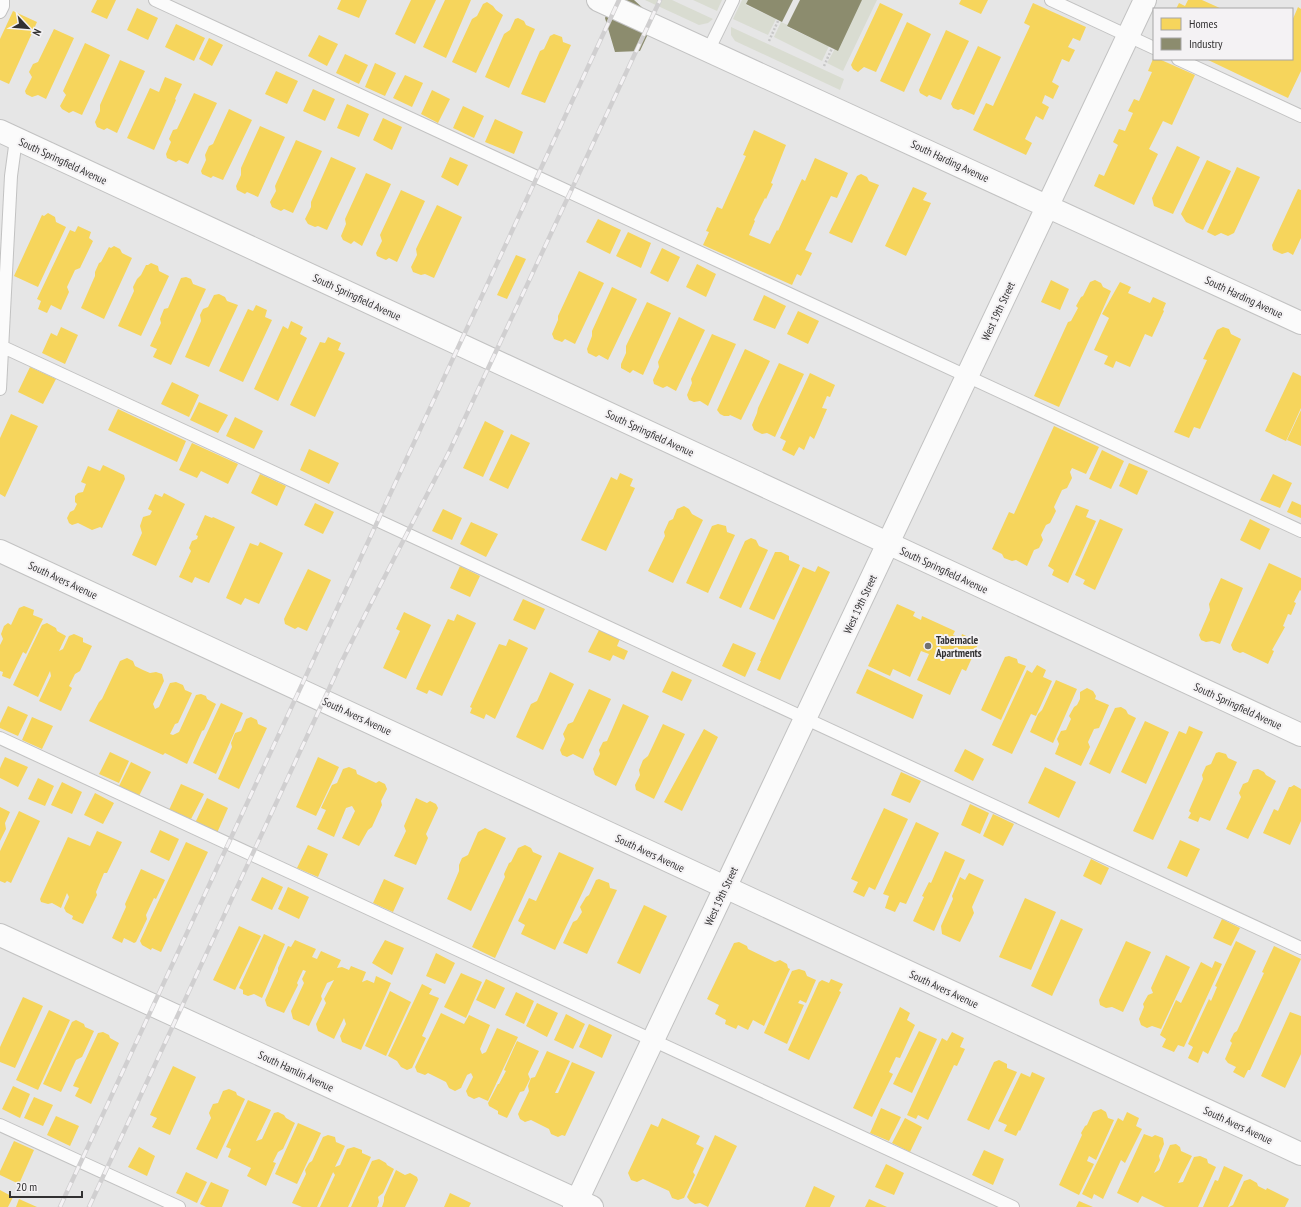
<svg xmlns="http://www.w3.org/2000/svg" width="1301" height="1207" font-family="'PT Sans Narrow',sans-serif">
<rect width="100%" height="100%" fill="#e6e6e6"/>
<path fill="#d9dcd1" d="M645,0H672L713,19L708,23L699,25Z
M693,0H722L717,11Z
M742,0H748L746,5L776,19L768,35L733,19Z
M862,0H877L843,71L827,63Z
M781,22L788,25L787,27L829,46L822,61L774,37Z
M731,27L844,79L840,90L735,41L731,35Z"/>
<path fill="#f6d55c" d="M97,0H116L107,19L91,12Z
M341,0H367L359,18L337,9Z
M411,0H436L415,44L395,34Z
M445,0H471L446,58L423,47Z
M961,0H988L981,14L959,4Z
M1188,0H1202L1222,9H1176L1179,3L1185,6Z
M487,2L493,6L496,10L503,15L476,73L452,62L472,19L477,16L483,4Z
M880,3L903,14L876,72L864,67L858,72L853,69L851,65Z
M1033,3L1086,27L1080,41L1073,38L1068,47L1075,50L1069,62L1062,59L1052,82L1059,86L1053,99L1045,95L1042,103L1049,107L1043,120L1036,116L1025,139L1032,143L1026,155L973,130L986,103L993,106L1030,26L1024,23Z
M1298,7L1301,9V71L1288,98L1206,59H1292V21Z
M137,8L158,18L148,40L127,30Z
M13,11L37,22L9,84L0,80V39Z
M518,18L524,21L526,25L535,29L509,88L485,77L504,34L510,30L515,19Z
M907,22L931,34L904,92L880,81Z
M176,24L205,38L194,61L165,47Z
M54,29L74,38L46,99L38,95L32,97L26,94L25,91L32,77L29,72L33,64L38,62Z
M946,30L969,41L941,100L929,95L927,97L920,93L919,90Z
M554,34L562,37L563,42L571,45L545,103L521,94L540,51L544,49L550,36Z
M319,35L338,44L327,66L308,56Z
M209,38L223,45L212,66L199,59Z
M85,43L110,55L82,115L73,111L69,113L62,109L60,106L66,95L63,91Z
M978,46L1001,57L974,115L961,109L958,110L953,108L951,104Z
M345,54L368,65L359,84L336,73Z
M1153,59H1159L1195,75L1172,125L1163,121L1149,149L1158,154L1134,205L1094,186L1099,174L1104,176L1118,145L1113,142L1119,129L1125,131L1133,113L1128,111L1134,99L1139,101L1152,72L1148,71Z
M120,60L145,71L117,133L107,128L104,130L97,127L95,122L100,111V105Z
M375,63L396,73L385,96L365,87Z
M276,71L298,81L287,104L265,94Z
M405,75L423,83L412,107L393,98Z
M165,77L182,84L175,99L176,100L154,150L127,138L150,88L159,92Z
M313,89L335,99L325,121L303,111Z
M432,90L450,99L438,123L421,114Z
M194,93L217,103L188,164L179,160L176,162L167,158L166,154L171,142L169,139L173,130L177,129Z
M347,104L369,114L359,137L337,128Z
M463,106L484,116L474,138L453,128Z
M229,109L252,120L223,180L213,176L211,178L202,174L201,171L206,160L205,155L209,146L213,144Z
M383,118L402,127L392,150L373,140Z
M495,119L523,132L514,154L485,142Z
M260,126L285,137L258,197L247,192L245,194L237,190L236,186L241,175V168Z
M754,130L786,145L771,183L773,184L766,199L765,198L754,220L755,221L749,235L770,244L777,230L778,231L802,179L805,181L815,158L848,173L837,198L831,196L805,250L812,253L801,276L797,274L792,285L703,245L709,232L706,231L717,207L722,209L746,156L743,155Z
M296,140L322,151L293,213L284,209L281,211L272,207L270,202L276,191L275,186Z
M1177,146L1200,157L1173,214L1154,206L1152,198Z
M331,157L356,168L327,230L318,226L315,227L308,224L305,219L311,207V202Z
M450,157L468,165L458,186L441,177Z
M1207,160L1231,171L1203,230L1186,222L1181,214Z
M1237,167L1260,177L1234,233L1228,236L1221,233L1215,236L1207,232Z
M366,173L391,184L362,246L354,241L351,244L343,240L341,236L346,224L345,219Z
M861,174L867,177L869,181L879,185L852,243L829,233L857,176Z
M913,187L927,193L923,200L931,203L906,256L885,246Z
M1298,189L1301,190V238L1293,255L1288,252L1282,254L1273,250L1272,245Z
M401,190L425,201L397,262L389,258L386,260L377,256L376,253L382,241L380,235Z
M437,205L462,217L434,278L425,274L421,275L413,272L411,267L417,255L416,249Z
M48,213L55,217L56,222L66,227L38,287L14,276L42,215L44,216Z
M598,219L621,230L610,254L586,242Z
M78,226L91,232L89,238L93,241L80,268L75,270L67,287L69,292L61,310L51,305L47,313L38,309L41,301L37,299L70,230L75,232Z
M628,232L651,243L641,268L616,256Z
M114,246L120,249L122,253L132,258L104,319L81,308L95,276V272L99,263L101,262L109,247L111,248Z
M662,248L680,257L668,282L650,273Z
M516,255L526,259L507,299L497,295Z
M151,263L158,266L159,271L169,276L141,336L118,326L134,291L133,287L137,279L141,275L146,265H148Z
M697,264L716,274L706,297L686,287Z
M579,271L604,283L575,344L565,339L562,342L554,339L552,334L558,320V316Z
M186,277L191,279L193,284L206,289L171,365L153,357L157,349L150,346L161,323L160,319L164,309L168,308L181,278Z
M1051,280L1069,289L1060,310L1041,302Z
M1095,280L1101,283L1103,287L1111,291L1059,407L1034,396L1068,322L1071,321L1078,308L1076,306L1081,297L1083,296L1090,282Z
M1120,282L1131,287L1128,293L1150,303L1153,297L1166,303L1163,310L1164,311L1152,337L1145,334L1130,367L1116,361L1113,368L1104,364L1108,356L1094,350L1109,318L1102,314Z
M612,287L637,299L608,360L599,355L596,357L588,353L587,349L592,336V331Z
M219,294L225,297L227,301L238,305L209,367L185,357L201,321L200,315L203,309L208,307L214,295Z
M764,295L786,306L775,329L753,320Z
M647,302L671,313L643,375L633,370L630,373L621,368V364L626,353V346Z
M256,305L267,310L265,317L272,320L243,382L219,371L248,309L253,311Z
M798,311L819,321L808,344L787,334Z
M679,317L705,330L676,391L667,386L663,388L654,384L653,380L659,367L658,362Z
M291,321L303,327L300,334L307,338L278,401L254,389L283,326L288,329Z
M61,327L78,335L65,364L42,353L51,333L57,336Z
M1223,327L1229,329L1231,334L1241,339L1200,429L1194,427L1189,438L1174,432L1207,360L1203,359L1217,330Z
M712,334L736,344L708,406L700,401L694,402L689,400L687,395L692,383L691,379Z
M328,337L341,343L338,350L345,353L315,417L290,405L320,342L325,343Z
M745,349L770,361L741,420L730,415L729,416H724L720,414L717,410Z
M779,363L804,374L775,437L767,433L762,434L754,430L752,425L757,413L758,408Z
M30,367L56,379L43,404L18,392Z
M1293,372L1301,376V408L1286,441L1265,431Z
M810,373L835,385L830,397L827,396L822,408L827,409L814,439L810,436L804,450L799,447L794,456L782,450L786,441L780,438Z
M172,382L199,395L189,417L161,404Z
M199,402L228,415L218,433L190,420Z
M118,409L186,441L177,462L108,430Z
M1301,410V446L1287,440Z
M11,414L38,426L5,497L0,494V438Z
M235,417L263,431L254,449L226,436Z
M485,421L504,431L483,477L463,468Z
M1054,426L1099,447L1086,474L1072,468L1070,472L1072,478L1067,488L1062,490L1054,507L1056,511L1050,523L1046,525L1041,535L1043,540L1039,548L1034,550L1027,566L1016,560L1012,561L1004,558L1002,554L992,549L1009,512L1014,514Z
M511,434L530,443L508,489L489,480Z
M192,443L238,464L228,484L201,471L197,478L179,470Z
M309,449L339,463L329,484L300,470Z
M1102,450L1124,461L1111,489L1089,479Z
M1129,463L1148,471L1137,495L1119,486Z
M103,465L124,475L125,479L102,528L100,527L92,530L78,523L72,525L69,523L67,518L70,512L74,510L77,504L75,502V496L78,493L83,492L86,484L81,482L88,466L100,471Z
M620,473L633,479L630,486L635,488L606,551L581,540L611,477L617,480Z
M260,474L286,486L277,506L251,493Z
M1273,474L1292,483L1280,508L1260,500Z
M164,493L185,504L156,566L132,555L142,533L140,526L143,517L150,515L152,511L148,509L155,494L162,497Z
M1292,501L1301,505V518L1287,512Z
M315,503L334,512L323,534L304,525Z
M1076,505L1089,510L1086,517L1096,521L1068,583L1052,575L1054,570L1048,566Z
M684,506L689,509L692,514L703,520L673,583L648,571L665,536L664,532L669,521L673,519L677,509Z
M443,509L462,518L452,540L432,531Z
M205,515L212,518L213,517L235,527L209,583L195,577L192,583L179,577L191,551L189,548L192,541L197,539L198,536L196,535Z
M1100,519L1123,529L1095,590L1083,584L1085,580L1075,575Z
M1250,519L1270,529L1260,550L1240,540Z
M471,522L498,534L486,557L460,544Z
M718,524L726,526L727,532L735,535L708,593L686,583L712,526Z
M751,538L756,540L759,546L768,550L741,608L719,598L745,541Z
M260,542L283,553L259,604L245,598L241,605L226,598L250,543L258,546Z
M775,552H781L789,556V560L800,565L774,620L749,609Z
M1269,563L1301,578V591L1300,590L1294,602L1296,603L1291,615L1288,614L1283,626L1285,627L1272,650L1274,651L1268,664L1243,652L1240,653L1233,650L1231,645Z
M460,566L480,576L470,597L450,588Z
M818,566L830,572L780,680L757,670L761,661H760L803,567L815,572Z
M308,569L331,580L307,631L298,627L295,629L285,624L284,619Z
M1221,578L1243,588L1220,644L1212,641L1206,642L1201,640L1199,635L1210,610L1209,604Z
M523,599L545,609L535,630L513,620Z
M897,604L915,612L913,616L921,620L922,616L955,631L953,635L961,638L962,634L979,642L966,671L962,669L950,695L917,680L929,654L921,651L910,677L893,669L890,676L868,666Z
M24,606L34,610L33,615L43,619L26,654L23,652L10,679L2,676L3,672L0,671V645L3,639L1,634L4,626L8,623L11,625L19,608Z
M404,612L431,625L406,679L383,668L400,631L396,629Z
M457,614L476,623L442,696L429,690L427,694L416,689L418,684L448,619L454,621Z
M47,623L56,628L57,631L66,636L59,651L63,649L69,636L74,634L83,638V642L92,646L80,671L75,674L69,686L72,688L61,711L39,701L51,676L50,671L38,697L13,685L42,625Z
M599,630L620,639L617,646L628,651L624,660L613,655L610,661L588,652Z
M509,639L528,648L495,719L486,714L484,719L470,713L472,708L470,707L499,644L506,646Z
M733,643L756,653L745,677L722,666Z
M1009,656L1017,659L1018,663L1026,666L1001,720L981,710L1005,657Z
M127,658L133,661L135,666L143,670L150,673L156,672L162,674L164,681L153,704L155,709L159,707L170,683L176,682L183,685L185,690L192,693L178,723L175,724L170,734L173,735L179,732L196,695L201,694L206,696L207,699L216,704L204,730L202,731L187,764L165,753L163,755L89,721L99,702L102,699L120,661Z
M1037,665L1046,670L1043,677L1052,681L1036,716L1031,714L1012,754L992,745L1027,670L1032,673Z
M867,669L923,695L913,719L856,693Z
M672,671L692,680L682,701L662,692Z
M550,672L574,684L543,750L516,737L531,704L537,701Z
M1056,680L1077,689L1053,743L1030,732L1038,714L1042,710Z
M1087,688L1093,691L1096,696L1095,699L1109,705L1099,728L1094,729L1088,742L1090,747L1081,766L1055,754L1059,744L1057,739L1061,731L1066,730L1071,719L1069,716L1074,707L1077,705L1080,699V692Z
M589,689L611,699L583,759L573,754L567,757L562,755L560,750L565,739L563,734L568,724L573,722Z
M221,703L243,713L216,774L193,763Z
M623,704L649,716L616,786L595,775L593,769L600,754L599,750L603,742L607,741Z
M8,706L28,715L18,736L0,728V723Z
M1121,707L1126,710L1128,714L1136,718L1110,774L1089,764L1115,708Z
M32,717L53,726L42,749L22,740Z
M251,717L257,720L258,724L267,728L239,789L218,779L232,747L231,743L235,733L241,731L246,719Z
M1145,721L1169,732L1146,784L1121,772Z
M663,724L685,734L654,799L636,790L635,785L640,775L639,770L643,760L648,756Z
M1189,726L1203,732L1153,840L1133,831L1179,731L1186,734Z
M704,729L718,737L682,811L664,802Z
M965,749L984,759L973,781L954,771Z
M110,752L129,761L119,783L99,774Z
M1219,752L1226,754L1228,758L1237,762L1210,821L1200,817L1198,822L1188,818L1191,813L1189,811L1203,779L1202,775L1206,766L1211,764L1216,753Z
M5,757L28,767L18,787L0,778V768Z
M318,757L339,767L316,816L296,807Z
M131,762L151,772L139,796L119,786Z
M349,767L356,770L357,774L376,783L379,781L385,784L387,789L381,801L382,805L372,827L368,830L359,846L342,838L355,811L352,806L346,808L334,837L317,829L326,810L321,808L332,785L337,783L343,769Z
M1045,767L1076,782L1059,818L1028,803Z
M1258,769L1264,772L1266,775L1276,781L1248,839L1226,829L1241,797L1239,793L1243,784L1248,782L1253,770Z
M901,772L921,781L910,803L891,795Z
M38,778L54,786L45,806L28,799Z
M62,782L82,792L72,814L51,805Z
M181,784L204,794L191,819L169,810Z
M1294,785L1301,789V821L1290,845L1263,833L1274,809L1278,811L1289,787H1291Z
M95,793L114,803L103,824L84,815Z
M207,798L228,808L217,833L195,823Z
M416,798L427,803L430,801L436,804L438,808L426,834L428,838L416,865L394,856L406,831L404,826Z
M970,804L989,813L980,834L961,825Z
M0,807L10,812L5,823L6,829L0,841Z
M884,808L908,819L875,890L869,887L864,897L853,892L858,882L851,879Z
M19,811L40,821L11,883L7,881L5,883L0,881V851Z
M993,814L1014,824L1003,846L983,836Z
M916,822L939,833L906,904L900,902L895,912L885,908L889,896L883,894Z
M485,828L506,838L471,911L447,899L459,871V865L462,858L468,855L478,832Z
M160,830L179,839L169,861L150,852Z
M97,831L122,842L107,873H104L96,892L97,895L83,924L72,919L73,916L66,912L64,908L69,897L67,893L61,908L52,903L48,904L41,902L40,899L68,837L90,846Z
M1180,840L1200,849L1187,877L1167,868Z
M186,842L208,852L161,952L152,948L151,950L142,945L140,941Z
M308,845L328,854L318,877L297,868Z
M525,845L531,848L533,852L542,856L495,958L472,947L505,877L504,874L509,863L511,862L518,848Z
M945,851L965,860L934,931L913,921L924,897L922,896L929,882L931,883Z
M559,852L594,868L555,950L521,934L525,925L518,921L529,898L536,901Z
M1091,859L1109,868L1101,885L1083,876Z
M141,869L165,880L156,899L154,898L146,915L147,919L136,942L134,943L124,938L122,943L112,938L126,907L125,904Z
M969,873L984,880L972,907L974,913L960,942L942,934L941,926L953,899L952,896L960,877L965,880Z
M262,877L283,887L272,910L251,900Z
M384,879L404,888L393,912L373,903Z
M599,879L609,883L610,888L617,890L587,954L563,943L573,922L577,920L582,912L580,907L586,897L589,895L596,880Z
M288,887L309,897L299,919L278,909Z
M1025,898L1056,912L1031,970L999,957Z
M644,905L667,916L640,974L617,963Z
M1061,919L1083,929L1052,996L1031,986Z
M1222,919L1240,928L1231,946L1213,938Z
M239,926L261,936L235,990L213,980Z
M264,934L285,944L262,998L254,994L248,996L243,994V990L239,988Z
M295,940L316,949L312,957L317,959L321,951L341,960L337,968L342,967L349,970L351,966L366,972L362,982L367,980L374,983L376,976L391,983L361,1050L342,1042L340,1036L346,1024L344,1018L334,1039L318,1031L316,1024L326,1003L324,999L334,980L327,983L321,996L322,999L309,1026L293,1019L291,1011L304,983L302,979L306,971L303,970L297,983L298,985L284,1013L267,1006L265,1000L278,971V968L288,946L291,947Z
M385,940L404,948L392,975L372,963Z
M1126,941L1151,952L1123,1012L1112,1007L1106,1008L1100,1005L1099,1000Z
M1236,941L1256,951L1208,1054L1203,1051L1198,1063L1188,1058L1193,1047L1188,1044L1209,999L1211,1001L1217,987L1215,986Z
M739,942L747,946L748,949L775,962L780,960L787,964L788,968L790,969L764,1026L753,1020L748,1030L738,1025L736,1029L725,1024L726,1020L715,1014L719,1005L707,999L734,943Z
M1274,946L1301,959L1250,1070H1248L1244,1078L1233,1072L1236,1067L1228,1063L1225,1059L1232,1043L1230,1041L1234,1033L1237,1031L1264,973L1262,972Z
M436,953L455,963L445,984L426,976Z
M1166,955L1190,967L1161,1029L1152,1026L1147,1028L1141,1025L1139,1019L1144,1007L1143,1004L1148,995L1153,993L1151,988Z
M1215,961L1222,964L1184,1047L1178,1045L1174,1052L1162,1047L1166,1039L1160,1035L1176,1000L1181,1003L1201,962L1212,968Z
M799,969L805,971L807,976L816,980L806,1003L800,1000L798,1003L804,1005L787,1044L764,1033L792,971Z
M461,973L482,982L466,1018L444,1007Z
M486,979L505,988L495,1009L476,1000Z
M831,979L843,984L839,991L841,992L809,1060L788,1050L819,982L822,980L829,983Z
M422,984L432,989L429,994L439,998L422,1036L426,1038L412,1068L407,1070L401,1067L397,1061L388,1056Z
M390,991L411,1002L386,1056L365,1046Z
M516,992L534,1001L524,1024L505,1015Z
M23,997L43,1006L15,1068L0,1062V1047Z
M537,1003L558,1013L547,1037L526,1026Z
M900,1007L910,1013L907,1020L915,1025L900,1058L896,1057L889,1072L893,1074L872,1117L853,1108Z
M49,1010L70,1020L38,1090L16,1080Z
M1290,1012L1301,1016V1054L1285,1088L1261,1076Z
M441,1013L464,1024L469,1015L490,1025L480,1049L482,1054L486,1052L497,1028L518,1037L488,1101L479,1097L474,1099L468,1096L466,1091L473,1077L471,1073L467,1075L461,1088L455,1091L449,1088L446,1082L428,1073L425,1075L417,1072L415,1067Z
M566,1014L585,1024L573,1049L554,1040Z
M76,1020L84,1024L85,1027L94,1031L82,1057L76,1060L61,1092L43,1084L72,1022Z
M589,1024L612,1035L602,1058L579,1047Z
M919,1031L937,1039L912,1093L893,1084Z
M103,1032L109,1035L110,1038L119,1043L91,1104L75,1096L79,1088L73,1086L98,1033Z
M952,1032L964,1038L960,1047L965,1049L957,1066L954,1065L928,1120L918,1115L916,1119L907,1115L942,1038L947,1041Z
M517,1041L539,1051L528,1074L530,1079L524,1091L520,1092L507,1118L498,1114V1111L489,1106L488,1103L498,1084H499L506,1071L504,1070Z
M547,1051L570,1061L555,1093H558L572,1062L595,1072L565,1136L562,1135L558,1137L551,1134L549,1129L531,1120L525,1122L520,1119L518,1114L529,1091L528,1086L531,1078L535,1077Z
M999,1060L1007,1064V1068L1017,1072L989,1130L967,1120L994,1062Z
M173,1066L196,1077L170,1135L152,1127L157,1118L150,1115Z
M1032,1072L1045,1078L1020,1131L1019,1130L1016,1136L1004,1131L1007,1125L998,1121L1021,1073L1030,1077Z
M13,1086L30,1094L20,1118L2,1109Z
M229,1089L236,1092L237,1095L245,1099L217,1159L196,1149L211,1118L209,1113L213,1104L218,1103L223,1091Z
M34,1097L53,1105L43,1126L24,1118Z
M248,1100L271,1110L256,1141L262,1139L274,1113L278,1112L284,1115L286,1118L295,1123L283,1149L278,1152L273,1162L276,1163L266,1186L247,1176L251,1168L228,1157L231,1149L226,1147Z
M881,1108L901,1117L889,1141L870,1133Z
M1101,1109L1106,1112L1108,1118L1114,1120L1096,1160L1089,1156L1087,1161L1094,1164L1079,1195L1059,1185L1082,1135L1081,1133L1085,1126L1087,1125L1093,1112Z
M1127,1112L1139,1118L1136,1126L1142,1129L1125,1163L1121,1160L1103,1199L1094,1194L1092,1199L1082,1194L1118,1118L1123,1121Z
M56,1116L79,1126L70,1146L47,1135Z
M662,1118L700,1136L696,1144L704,1148L693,1172L695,1175L684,1198L678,1200L672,1198L669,1191L643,1179L637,1182L631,1180L628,1173L651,1124L658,1127Z
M905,1118L922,1127L910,1152L892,1143Z
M298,1123L321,1133L297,1184L275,1174Z
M1144,1134L1152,1137L1155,1135L1163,1138L1164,1144L1159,1156L1160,1160L1154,1173L1159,1170L1170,1145L1176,1144L1180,1147L1181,1151L1192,1156L1178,1183L1183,1182L1194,1157L1200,1156L1207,1159L1208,1163L1216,1167L1198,1207H1165L1142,1196L1138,1203L1117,1193Z
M328,1135L335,1137L336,1142L345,1146L335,1167L340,1165L347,1149L354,1147L362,1150V1153L371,1157L348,1207H320L335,1175L333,1172L335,1168L317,1207H302L292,1203L306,1174L305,1170L309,1163L312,1161L323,1137Z
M715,1135L737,1146L708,1207L700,1203L695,1204L690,1201L687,1197Z
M14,1141L34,1150L19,1184L0,1175V1171Z
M139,1147L155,1156L147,1176L128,1167Z
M984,1150L1004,1159L993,1185L972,1175Z
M379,1159L386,1163L387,1165L394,1169L383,1193L378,1197L379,1202L377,1207H351L372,1161Z
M886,1164L904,1173L894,1195L875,1187Z
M1224,1166L1243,1175L1228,1207H1203L1215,1180L1218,1181Z
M396,1170L405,1175L410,1173L417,1177L418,1180L405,1207H382L384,1201V1197Z
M186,1172L207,1182L197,1203L176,1193Z
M1250,1179L1257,1183L1258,1186L1266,1190L1267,1188L1289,1199L1285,1207H1258L1261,1200L1258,1207H1229L1233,1205L1244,1181Z
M211,1182L229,1190L222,1207H206L200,1204Z
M814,1186L835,1196L830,1207H805Z
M0,1190L13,1197L8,1207H0Z
M450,1193L471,1203L469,1207H444Z
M19,1199L37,1207H16Z
M869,1199L887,1207H865Z
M1079,1201L1093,1207H1076Z"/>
<path fill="#8c8c6e" d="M613,0H634L655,19L640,51L615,52L605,18Z
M748,0H793L782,22L746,4Z
M800,0H862L838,51L787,26Z"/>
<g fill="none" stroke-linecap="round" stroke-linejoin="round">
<g stroke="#c2c2c2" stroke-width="14">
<path id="service" d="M155,0L1301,531
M1051,0L1154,48
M0,12L3,6V0
M708,51L733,0
M1178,59L1301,116
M3,347L1301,948
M0,389L11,176L16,139
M0,738L1013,1207
M0,1125L179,1207"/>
</g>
<g stroke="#c2c2c2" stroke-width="24">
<path id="minor" d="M598,0L1301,323
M0,131L1301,735
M0,551L1301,1154
M0,935L592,1207
M574,1207L1145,0"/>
</g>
<path stroke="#c7c7c7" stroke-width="2.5" stroke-dasharray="2 2" stroke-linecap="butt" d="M769,41L778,21
M824,66L832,48"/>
<use href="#service" stroke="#fbfbfb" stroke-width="12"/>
<use href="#minor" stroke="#fbfbfb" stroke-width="22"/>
<g stroke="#d0cfd0" stroke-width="4.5">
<path id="rail" d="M60,1207L619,0
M89,1207L341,663L366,613L450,450L660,0"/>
</g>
<use href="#rail" stroke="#f4f2f4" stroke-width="3" stroke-dasharray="9" stroke-linecap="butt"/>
</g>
<circle fill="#717071" stroke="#f4f2f4" stroke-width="1.5" cx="928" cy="646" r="4"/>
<g text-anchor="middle" stroke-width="4" stroke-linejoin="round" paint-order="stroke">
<g font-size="11" fill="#323132" stroke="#f4f2f4">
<text transform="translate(63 161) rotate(25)" y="4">South Springfield Avenue</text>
<text transform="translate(950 161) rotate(25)" y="4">South Harding Avenue</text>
<text transform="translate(357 297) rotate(25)" y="4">South Springfield Avenue</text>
<text transform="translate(1244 297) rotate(25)" y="4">South Harding Avenue</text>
<text transform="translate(998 311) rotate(-65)" y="4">West 19th Street</text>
<text transform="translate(650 433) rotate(25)" y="4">South Springfield Avenue</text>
<text transform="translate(944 570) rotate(25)" y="4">South Springfield Avenue</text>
<text transform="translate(63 580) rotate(25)" y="4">South Avers Avenue</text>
<text transform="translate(860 604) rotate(-65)" y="4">West 19th Street</text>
<text transform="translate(1238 706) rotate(25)" y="4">South Springfield Avenue</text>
<text transform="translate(357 716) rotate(25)" y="4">South Avers Avenue</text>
<text transform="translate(650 853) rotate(25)" y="4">South Avers Avenue</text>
<text transform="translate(721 896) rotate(-65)" y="4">West 19th Street</text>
<text transform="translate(944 989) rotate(25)" y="4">South Avers Avenue</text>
<text transform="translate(296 1071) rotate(25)" y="4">South Hamlin Avenue</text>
<text transform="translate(1238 1125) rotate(25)" y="4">South Avers Avenue</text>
</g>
<g font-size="11" font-weight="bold" fill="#323132" stroke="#f4f2f4" text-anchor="start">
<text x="936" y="644">Tabernacle<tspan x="936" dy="13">Apartments</tspan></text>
</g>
</g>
<rect x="1153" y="8" width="140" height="52" fill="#f4f2f4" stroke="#a6a5a6"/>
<rect x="1161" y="18" width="20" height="12" fill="#f6d55c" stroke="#a6a5a6"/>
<text x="1189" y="28" font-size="12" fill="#323132">Homes</text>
<rect x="1161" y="38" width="20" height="12" fill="#8c8c6e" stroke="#a6a5a6"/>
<text x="1189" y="48" font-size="12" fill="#323132">Industry</text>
<g transform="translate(28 28) rotate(116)" stroke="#f4f2f4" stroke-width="3" paint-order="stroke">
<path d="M0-3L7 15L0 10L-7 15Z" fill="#323132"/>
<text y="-6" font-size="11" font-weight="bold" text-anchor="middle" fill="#323132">N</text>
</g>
<path d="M10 1191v6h72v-6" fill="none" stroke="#323132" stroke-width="2"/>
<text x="16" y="1191" font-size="12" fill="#323132" stroke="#f4f2f4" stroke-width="3" paint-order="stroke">20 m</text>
</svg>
